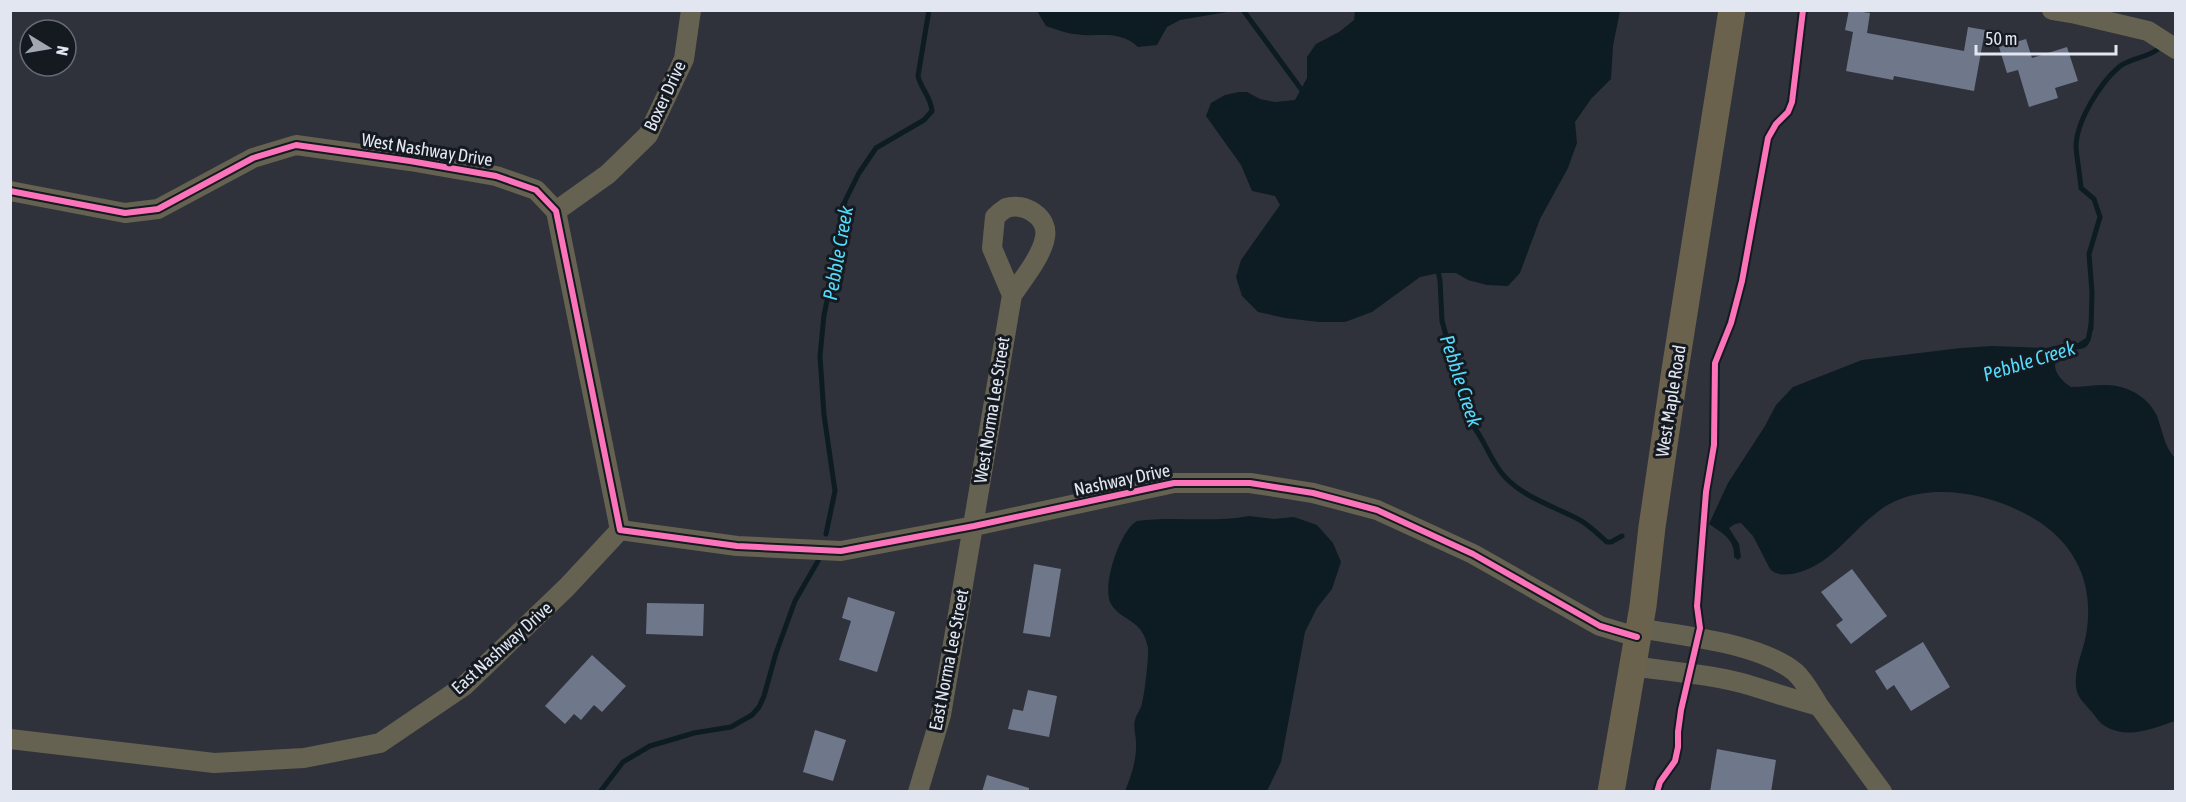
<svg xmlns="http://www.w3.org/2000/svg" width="2186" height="802" font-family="'Asap Condensed',sans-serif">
<rect width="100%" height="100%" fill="#2f323b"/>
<path fill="#0c1c22" d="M1037,11H1233L1180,20L1167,27L1157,45L1138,47C1119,29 1098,38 1074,34C1065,33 1055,29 1046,26Z
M1355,11H1620L1613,46L1611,79L1591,99L1575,122L1577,143L1568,168L1540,219L1520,273L1508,286L1487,285L1468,280L1456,273H1439L1420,277L1372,312L1345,322H1319L1285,318L1258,312L1242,296L1236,277L1241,260L1280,205L1275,196L1252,191L1241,165L1206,116L1211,103L1225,95L1239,92H1247L1260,99L1275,102L1295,100L1307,78V57L1316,44L1339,32L1354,20Z
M2089,322L2093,324C2091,360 2079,343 2057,355C2051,369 2059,379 2071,387C2083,387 2093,385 2104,385C2125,384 2148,396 2157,416C2163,432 2164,446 2175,458V721C2154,728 2128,740 2105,726C2099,723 2095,715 2090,710C2084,703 2077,697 2076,687C2074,667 2085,648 2087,629C2093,585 2077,548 2041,523C2002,497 1942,482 1898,500C1890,503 1882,508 1875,514C1847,536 1829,567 1792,574C1784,575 1776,575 1770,569L1753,536L1741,523L1735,524L1729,528L1739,544L1741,557L1738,560L1734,557C1735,539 1722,533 1709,524L1728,483L1765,426L1776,405L1793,387L1862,360L1961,348L1992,346L2046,348L2067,343H2078L2086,338Z
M1249,516L1274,519L1294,517L1317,525L1333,543L1341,562L1332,589L1317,608L1305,632L1281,762L1267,791H1125C1131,777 1137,759 1136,742C1136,735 1133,727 1135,720C1136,715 1139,712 1141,707C1144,700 1149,656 1148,648C1143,619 1121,621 1111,604C1101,587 1120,530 1137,521C1174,516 1212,523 1249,516Z"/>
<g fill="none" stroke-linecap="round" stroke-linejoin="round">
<path stroke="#0c1c22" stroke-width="5" d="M1243,10L1301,89L1306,92
M1437,267L1440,280L1442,321L1470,422C1485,439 1490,461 1505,477C1525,498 1553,506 1578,519C1588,524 1598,534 1607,542H1611L1622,536
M2091,329L2092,292L2089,254L2100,217L2094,199L2081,188C2080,175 2077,160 2076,147C2076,122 2100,83 2119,67C2129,59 2145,58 2157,50
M826,534L835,491L824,415L820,356L824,315L840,240L845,201L859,173L876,148L924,120L932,111C931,97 921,89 918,76L929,10
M600,792L623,762L650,746L694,733L731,727L752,715L759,707L764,696L776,653L795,601L818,561"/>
</g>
<path fill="#6f778b" d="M1849,10L1870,13L1867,33L1964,51L1968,27L1985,30L1974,91L1894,76L1893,80L1846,71L1853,32L1845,30Z
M2026,39L2032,58L2067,47L2078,81L2055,88L2058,98L2029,107L2018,70L2007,73L1999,47Z
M1034,564L1061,569L1050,637L1023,633Z
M1852,569L1887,616L1851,644L1836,625L1843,620L1821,592Z
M848,597L895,612L877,672L839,660L851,621L842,618Z
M647,603L704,604L703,636L646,634Z
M1923,642L1950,687L1911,711L1894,685L1887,690L1875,671Z
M592,655L626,686L602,712L594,705L581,720L574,714L565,724L545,706Z
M1028,690L1057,696L1049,737L1008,729L1013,709L1023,711Z
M815,730L846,740L833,781L803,772Z
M1717,749L1776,760L1771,792H1710Z
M987,775L1029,788V792H982Z"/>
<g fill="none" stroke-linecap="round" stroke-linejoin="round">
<path stroke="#666252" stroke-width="20" d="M2052,10L2076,14L2148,31L2176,49
M10,191L125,213L158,209L253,158L296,145L410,161L496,176L536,190L556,211L620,530
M556,211L608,174L648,135L684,59L691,10
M620,530L737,546L841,551L974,526L1174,483H1250L1313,493L1377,510L1473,554L1600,626L1637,637
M1632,666C1671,672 1713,674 1752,686C1774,693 1796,700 1819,706C1812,695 1805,681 1795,672C1757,642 1685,637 1639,628
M1819,706L1882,792
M10,739L214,763L304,758L380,743L464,686L567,587L620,530
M918,792L941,715L1012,295C1023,279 1042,256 1045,237C1049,217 1024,202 1006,208C1003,210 998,214 995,217L992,248L1012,295"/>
<path stroke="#6a624c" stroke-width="27" d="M1611,792L1643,606L1652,527L1675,370L1732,10"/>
<g stroke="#151920" stroke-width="10">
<path id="cycleway" d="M10,191L125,213L158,209L253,158L296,145L410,161L496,176L536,190L556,211L620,530L737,546L841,551L974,526L1174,483H1250L1313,493L1377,510L1473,554L1600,626L1637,637
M1657,792L1660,782L1675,761L1678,747V732L1681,710L1700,628L1697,606L1706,492L1714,445L1715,363L1731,323L1742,281L1768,138L1776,124L1788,112L1792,102L1803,10"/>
</g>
<use href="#cycleway" stroke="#fb73b8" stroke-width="6"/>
</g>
<g text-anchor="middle" stroke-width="6" stroke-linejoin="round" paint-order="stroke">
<g font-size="18" fill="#e1e6f1" stroke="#151920">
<text transform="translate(665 96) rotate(-65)" y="6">Boxer Drive</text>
<text transform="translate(427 150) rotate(9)" y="6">West Nashway Drive</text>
<text transform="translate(1671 401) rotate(-81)" y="6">West Maple Road</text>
<text transform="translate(992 410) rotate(-81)" y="6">West Norma Lee Street</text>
<text transform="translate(1122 480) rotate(-12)" y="6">Nashway Drive</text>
<text transform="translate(502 648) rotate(-42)" y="6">East Nashway Drive</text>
<text transform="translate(949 660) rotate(-79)" y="6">East Norma Lee Street</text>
</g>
<g font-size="20" font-style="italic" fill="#54dcfc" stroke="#151920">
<text transform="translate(838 253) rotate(-80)" y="7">Pebble Creek</text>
<text transform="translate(2029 361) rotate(-17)" y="7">Pebble Creek</text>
<text transform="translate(1461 381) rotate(72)" y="7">Pebble Creek</text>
</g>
</g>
<rect width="2186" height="802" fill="none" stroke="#e1e6f1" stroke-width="24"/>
<g transform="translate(48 48) rotate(101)"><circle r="28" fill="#151920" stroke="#676b74" stroke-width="1.5"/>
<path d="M0-4.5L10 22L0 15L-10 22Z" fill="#a3a7b1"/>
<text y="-9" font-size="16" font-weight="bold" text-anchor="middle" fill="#e1e6f1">N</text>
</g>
<path d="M1976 45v9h140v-9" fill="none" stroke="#e1e6f1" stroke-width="3"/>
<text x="1985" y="45" font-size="18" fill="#e1e6f1" stroke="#151920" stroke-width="4.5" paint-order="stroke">50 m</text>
</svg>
